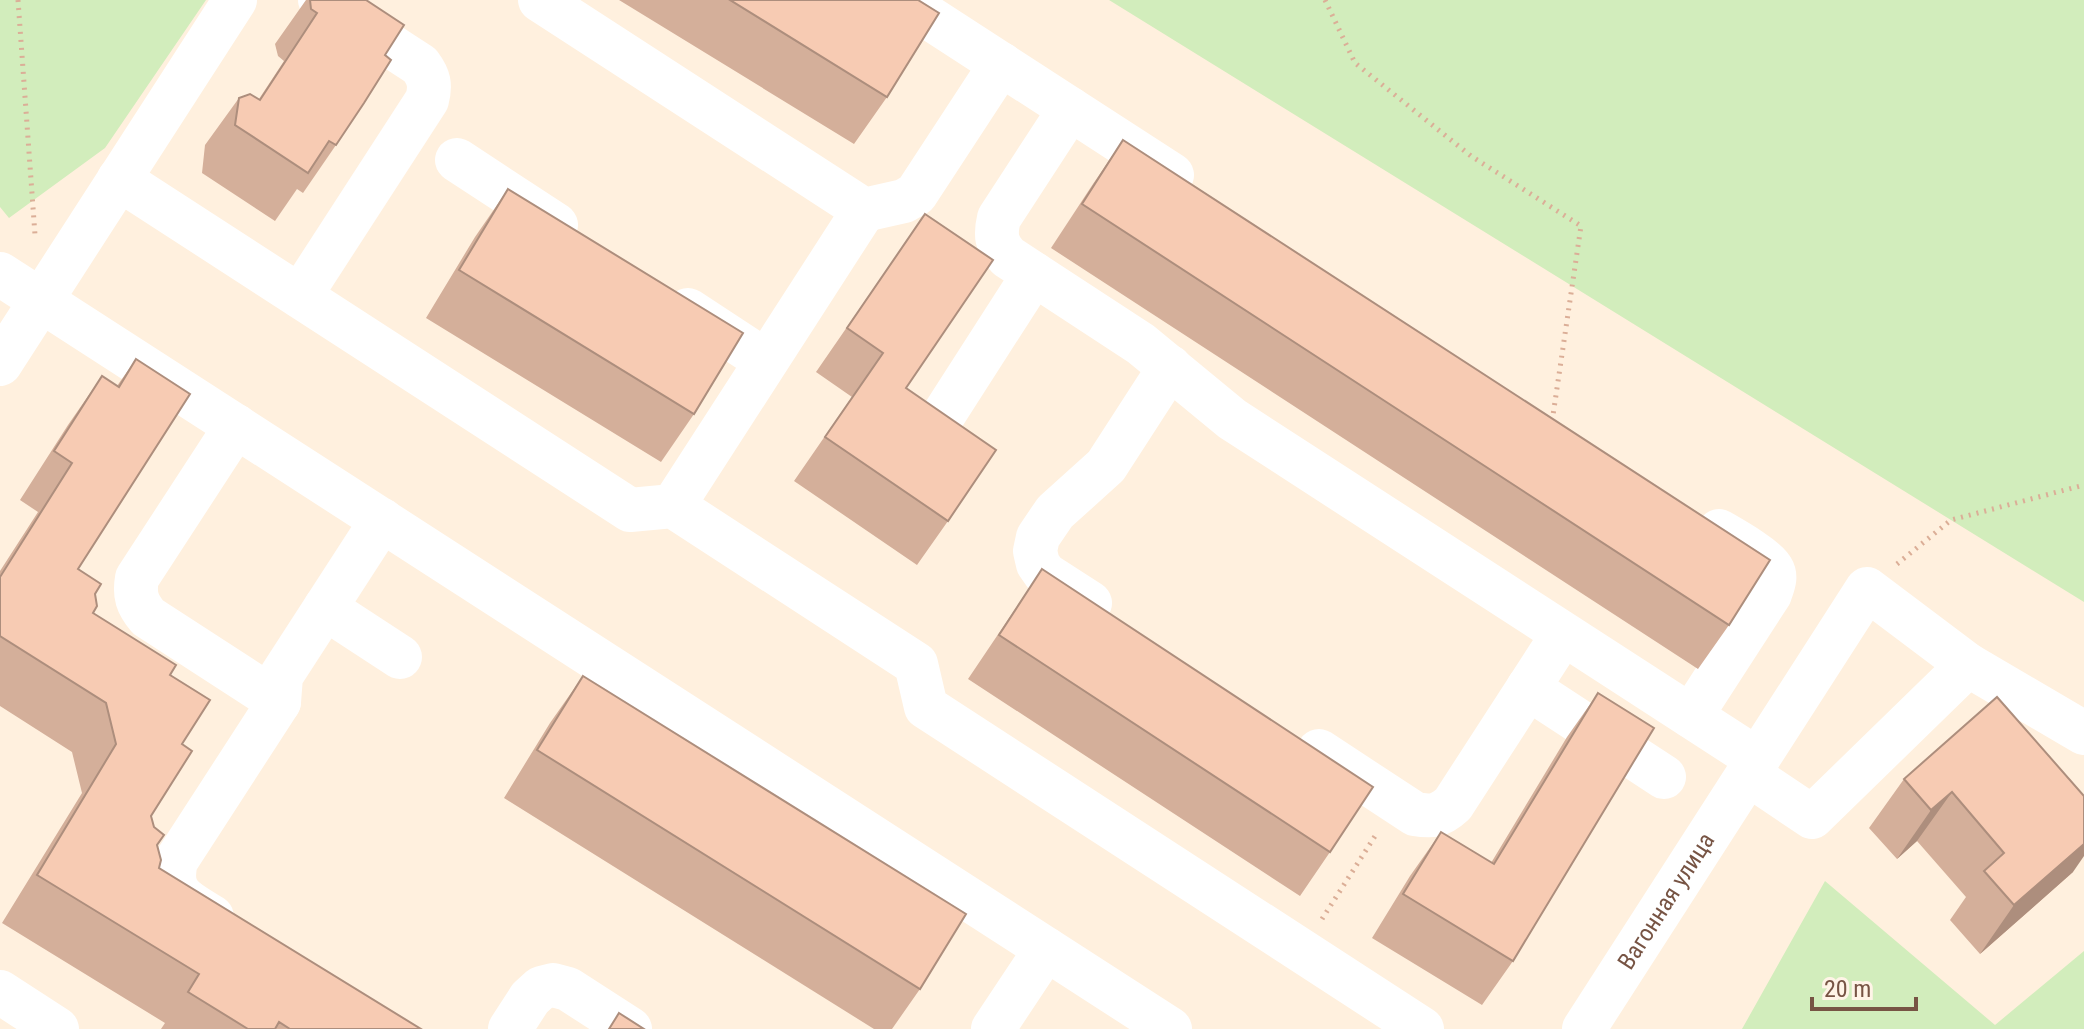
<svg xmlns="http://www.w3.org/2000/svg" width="2084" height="1029" font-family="'Roboto Condensed',sans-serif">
<rect width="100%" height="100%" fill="#fff0de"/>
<path fill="#d2edbc" d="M0,0H206L105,148L9,218L0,207Z
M1109,0H2084V602L1951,520Z
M1825,881L1995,1025L2084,951V1029H1742Z"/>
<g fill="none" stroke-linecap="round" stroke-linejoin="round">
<path stroke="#dbae97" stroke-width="5" stroke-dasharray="2 6" stroke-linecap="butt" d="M18,0L35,235
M1325,0L1355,63L1471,156L1581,226L1552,422
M1897,564L1951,520L2084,485
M1322,919L1377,833"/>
<g stroke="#fff" stroke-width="44">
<path d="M540,0L864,210L904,201L916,194L1001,64"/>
<path d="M902,0L1172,175"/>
<path d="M1070,109L999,218C995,235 996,244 1008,257L1141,344L1232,419L1757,759"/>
<path d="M457,160L556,225"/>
<path d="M119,179L630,510L673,506L916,664L926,707L1422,1029"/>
<path d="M0,274L1170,1029"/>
<path d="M300,296L427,100C431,85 429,77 420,65L320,0"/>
<path d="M688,310L766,361"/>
<path d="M0,364L235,0"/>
<path d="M937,425L1034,274"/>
<path d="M673,506L864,210"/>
<path d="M1090,603L1045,574L1038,564L1035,551L1038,537L1055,512L1106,466L1170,367"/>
<path d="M325,608L400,657"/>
<path d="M1528,688L1664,777"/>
<path d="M279,702L281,676L382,520"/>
<path d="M1691,716L1770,594C1773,585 1777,577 1772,569C1767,558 1731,538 1719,531"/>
<path d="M1319,751L1415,814C1432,817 1440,816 1453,804L1563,634"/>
<path d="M1748,774L1812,817L1968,665"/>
<path d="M212,917C186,900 168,895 176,861L279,702L148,617C137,604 134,595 137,578L236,426"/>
<path d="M0,992L57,1029"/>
<path d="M510,1029L530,998L541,988L553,985L568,989L630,1029"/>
<path d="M993,1029L1046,949"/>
<path id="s1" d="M1584,1029L1867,589L1968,665L2084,733"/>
</g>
</g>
<path fill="#d4af9a" d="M306,0H366L385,55L336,145L303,193L297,189L275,221L202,173L205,145L239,98L259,99L284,61L278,56L275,44Z
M619,0H918L887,97L854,144Z
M1123,140L1729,625L1698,669L1051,248L1093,184Z
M508,189L694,414L661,462L426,318L475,237Z
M925,214L906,388L948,521L917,565L794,481L852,397L816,372Z
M136,359L78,569L95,594L93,613L170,675L182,744L151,816L154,827L164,835L157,846L159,868L421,1029H161L165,1023L2,923L82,793L72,752L0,706V571L38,512L20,500L68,425L102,376L117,386Z
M1042,569L1330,852L1300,896L968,679Z
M583,676L920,989L892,1029H874L504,798L550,723Z
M1598,693L1513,961L1482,1005L1372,938L1410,876L1441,832L1491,863L1567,737Z
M1997,697L2073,872L1980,954L1950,920L1966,897L1917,841L1897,859L1869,828L1904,779Z"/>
<path fill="#ad8e7d" d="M1952,792L1917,841L1897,859L1931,810Z
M2084,844V856L2073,872L1980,954L2014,905Z"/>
<path fill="#f7cbb3" stroke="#ad8e7d" stroke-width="2" d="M310,0H366L404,25L385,55L391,60L364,103L336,145L329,141L308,173L235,125L239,98L250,94L260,100L317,13L311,9Z
M730,0H918L939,13L887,97Z
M1123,140L1770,560L1729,625L1082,204Z
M508,189L743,333L694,414L459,270Z
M925,214L993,260L906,388L996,450L948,521L825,437L883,353L847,328Z
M136,359L190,394L78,569L101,584L95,594L97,606L93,613L176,665L170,675L210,700L182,744L192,751L151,816L154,827L164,835L157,845L161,860L159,868L421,1029H290L279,1022L275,1029H248L188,992L199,974L37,875L116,744L106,703L0,636V577L72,463L54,451L102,376L119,387Z
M1042,569L1373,787L1330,852L999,635Z
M583,676L966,914L920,989L537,750Z
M1598,693L1654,728L1513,961L1403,894L1441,832L1494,864Z
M1997,697L2084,796V844L2014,905L1984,871L2004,853L1952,792L1931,810L1904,779Z
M619,1013L644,1029H609Z"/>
<g text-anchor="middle" stroke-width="7" stroke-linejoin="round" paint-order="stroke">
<g font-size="24" fill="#775444" stroke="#fff4e7">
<text dy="8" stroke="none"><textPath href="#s1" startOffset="152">Вагонная улица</textPath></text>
</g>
</g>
<path d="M1812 997v12h104v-12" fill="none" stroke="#775444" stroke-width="4"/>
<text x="1824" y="997" font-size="24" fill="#775444" stroke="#fff4e7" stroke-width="6" paint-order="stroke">20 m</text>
</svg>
